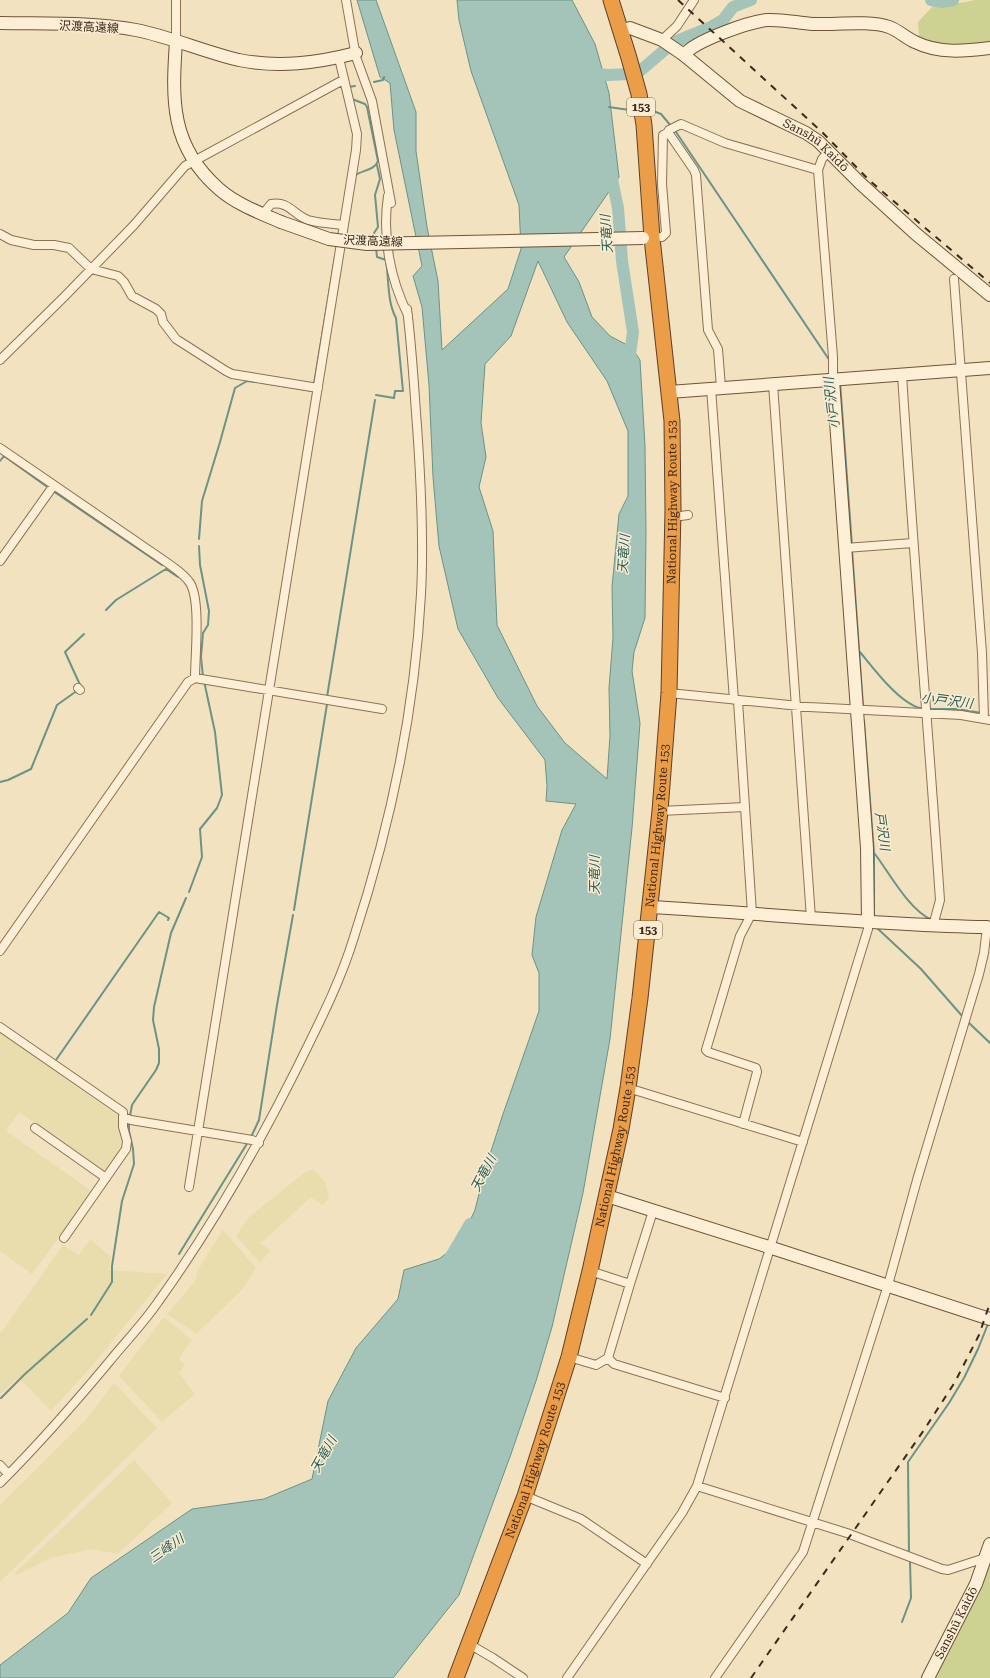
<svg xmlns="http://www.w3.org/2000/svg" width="990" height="1678" font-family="'Roboto Serif','Noto Sans JP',serif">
<rect width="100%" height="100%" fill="#f3e2c0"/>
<path fill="#e9ddad" d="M0,1032L118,1116L123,1147L104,1172L19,1112L6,1131L93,1192L32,1274L0,1251Z
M313,1169L326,1183L329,1198L322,1205L311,1197L261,1243L270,1251L260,1263L236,1236L248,1218L304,1173Z
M223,1230L256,1268L243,1289L196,1334L167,1314L196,1280L198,1270Z
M90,1239L111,1257L109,1270L167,1274L92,1366L51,1411L19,1378L0,1394V1334L63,1245L79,1255Z
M164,1317L192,1340L179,1358L185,1365L179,1373L195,1394L162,1422L119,1376Z
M114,1383L157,1428L0,1582V1505L85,1421Z
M134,1460L172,1503L118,1554L91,1549L51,1558L17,1575L15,1573Z"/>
<path fill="#cdd293" d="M975,0H990V43L980,45L937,44L919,36L918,22L933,6L966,2Z
M990,1550V1678H933Z"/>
<path fill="#a4c4b9" stroke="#699487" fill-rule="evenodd" d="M357,0H376L416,112V151L427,227L438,281L442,350L508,289L521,249L519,205L471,71L459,20L457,0H572L595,44L609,93L619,177L564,257L579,282L592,317L610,336L631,347L640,360L645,446L646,532L645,618L634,652L632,671L640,723L632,828L610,1039L583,1193L552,1327L536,1381L511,1454L459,1595L393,1678H0V1665L68,1613L91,1578L192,1509L264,1499L312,1479L328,1401L356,1348L398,1299L404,1270L439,1259L459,1244L475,1210L485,1170L502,1117L539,1011V973L532,955L536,917L562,830L576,804L546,801L547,786L545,760L498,698L458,629L439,546L433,477L429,385L422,307L413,276L422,266L394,130L390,83L380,77ZM538,261L567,322L607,381L628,431V496L619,514L612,587L613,638L609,688L610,736L607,779L565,743L537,706L497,625L493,531L479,487L486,457L481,423L485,364L511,336Z"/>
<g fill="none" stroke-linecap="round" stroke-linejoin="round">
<path stroke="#699487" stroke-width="2" d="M374,82L383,80L384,77
M348,87L355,86
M352,99L365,104L367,107L378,161C375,170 363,170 356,175
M609,107L636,111
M648,109L661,114L671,126
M674,129L830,361
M375,240L374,233L378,227L375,195L380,179L377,165
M376,248L377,257L386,260C389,279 387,302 396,318L403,391H395L394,398L376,395
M840,382L852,546
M264,383L313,391
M314,384L335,257
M0,461L4,456L46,486
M53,491L162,565
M199,539L202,501L220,442L235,388L247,381L256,382
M199,546L200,565L209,611L208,625L203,633L201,657L203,677
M852,550L863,706
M166,569L178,577
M106,610L116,600L166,569
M860,652C874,669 901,706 924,709
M81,687L65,652L84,634
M327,697L375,400
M929,709H957L982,713
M864,721L874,853V918
M0,782L8,780L31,769L57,705L78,690
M875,854C890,874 909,910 932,920
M189,892L202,857L200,829L217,808L222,795L215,732L204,681
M294,910L327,704
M877,928L921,969L963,1017
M968,1022L990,1043
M56,1060L159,912L169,918L168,920
M130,1116L132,1105L136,1099L156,1070L159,1063V1049L153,1020L154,1007L171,933L186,898
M251,1137L259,1120L277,1005L293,915
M179,1254L248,1142
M91,1315L112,1282V1266L122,1201L134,1164L133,1149L129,1131V1123
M1,1398L25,1374L87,1319
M909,1553L908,1462L949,1403L964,1378L978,1349L988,1324
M902,1622L911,1598L910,1562"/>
<path stroke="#a4c4b9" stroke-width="12" d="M931,0L942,2L953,0
M590,69L596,74L608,75L630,74L640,71L674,42L711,27L723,20L733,7L751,0
M610,170L618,208L622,261L633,332L629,363
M450,1258L470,1224"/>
<g stroke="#8e7156" stroke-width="10">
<path id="street" d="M176,0V41
M346,0L356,57L372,101L391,203
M662,40L677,26L694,0
M667,133L669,130L681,124L725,143L818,170
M828,152L822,159L818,170L833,357V380
M388,196C382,236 390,279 408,315
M263,214L271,204C290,201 293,215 308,220C319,223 332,224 343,225
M0,234L11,240L34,245H54L69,248L91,269L118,276L124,282L132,296L156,309L161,314L163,322L176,339L226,371L232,374L318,388
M652,238L662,237L666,233L662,184L663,135L667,133L670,135L694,170L696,175L708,330L718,349L721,388
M954,279L982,653L984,719
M0,360L64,297L134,225L185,166L343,80
M902,374C913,550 928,725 940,900L933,926
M773,384L811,918
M711,388L734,700
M0,448L169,564C176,569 185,575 190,583C201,601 195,655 195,678
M673,517L688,515
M845,548L913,543
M0,561L54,485
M78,688L80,690
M669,693L809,707L961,715L990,720
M738,701L752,913L740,936L706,1050L708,1052L756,1068L757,1072L743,1124
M660,811L745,807
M0,951L188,682L195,678L382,709
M0,1027L123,1112V1127L127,1141L126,1149L64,1238
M628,1088L803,1142
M123,1117L131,1120L252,1140L259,1143
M35,1128L106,1178
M189,1187L356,150L357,134L339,58
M590,1271L630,1284L608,1358
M630,1284L653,1211
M569,1357L596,1365L608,1358L614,1364L725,1398
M0,1465L8,1474
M0,1483C39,1444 74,1404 109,1362C125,1342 143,1324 158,1302C211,1228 256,1150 297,1068C318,1025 340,983 354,937C390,827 415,710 421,594C424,538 421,482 417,426C414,387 412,348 407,309
M697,1486L850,1534
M525,1496L581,1519L647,1564
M852,1535L942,1569L948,1570L985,1558
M469,1644L493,1658L523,1678
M567,1678L682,1513L697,1486L868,929V922
M715,1678L803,1552L888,1285L917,1180L979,974L984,953L987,927H990"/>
</g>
<g stroke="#705239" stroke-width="14">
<g id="secondary">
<path d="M0,23C43,24 95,22 136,30C171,37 204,52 239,60C279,68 317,63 356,53"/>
<path id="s1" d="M621,30L630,28L662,40L684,55L740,101L806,133L818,141L860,183L916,234L990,295"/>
<path d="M176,41C172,100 170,146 219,189C236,204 260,213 281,222"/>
<path d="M684,55C694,41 749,22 767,20C781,19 798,23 813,24C834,25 869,20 889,27C898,30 906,38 915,42C939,54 965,51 990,48"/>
<path d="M833,380L867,848L868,922"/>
<path d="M669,392L990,368"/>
<path d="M650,907C762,913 874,925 987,927"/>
<path d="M607,1196L772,1248L990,1319"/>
<path id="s2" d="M928,1678L976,1584L990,1544"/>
</g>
</g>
<g stroke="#5b3f2b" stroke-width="17">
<g id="highway">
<path id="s3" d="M456,1678L525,1496L569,1357L590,1271L621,1129L628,1088L640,998L660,811L669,693L673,510L672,421L652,238L644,125L639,94L629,58L611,0"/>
</g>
</g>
<use href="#street" stroke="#fcefd5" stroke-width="8"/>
<use href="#secondary" stroke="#fcefd5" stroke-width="12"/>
<use href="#highway" stroke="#eb9d47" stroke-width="15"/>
<path stroke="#3c2a1c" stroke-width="2" stroke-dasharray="7 7" stroke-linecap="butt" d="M678,0L823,133L870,181L990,283
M751,1678L924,1430L955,1382L979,1335L990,1303"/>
<g stroke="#705239" stroke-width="14" stroke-linecap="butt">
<path id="secondary-bridge" d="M281,222L329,239L367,244L643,238"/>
</g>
<use href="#secondary-bridge" stroke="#fcefd5" stroke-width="12"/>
</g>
<g text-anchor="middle" stroke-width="3" stroke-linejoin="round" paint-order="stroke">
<g fill="#f9ecd1" stroke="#756452" stroke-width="1">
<rect x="627" y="98" width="28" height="18" rx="3"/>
<rect x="634" y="921" width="28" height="18" rx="3"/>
</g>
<g font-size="11" font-weight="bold" fill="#3c2a1c">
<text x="641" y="111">153</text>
<text x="648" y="934">153</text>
</g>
<g font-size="12" fill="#3c2a1c" stroke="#f9ecd1">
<text transform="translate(89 27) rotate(3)" y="4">沢渡高遠線</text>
<text dy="4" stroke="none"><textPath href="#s1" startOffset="231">Sanshū Kaidō</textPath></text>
<text transform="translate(373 241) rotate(2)" y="4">沢渡高遠線</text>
<text dy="4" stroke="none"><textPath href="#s3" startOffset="1204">National Highway Route 153</textPath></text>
<text dy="4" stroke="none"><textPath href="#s3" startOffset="880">National Highway Route 153</textPath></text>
<text dy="4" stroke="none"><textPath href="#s3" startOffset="556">National Highway Route 153</textPath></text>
<text dy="4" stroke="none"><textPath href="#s3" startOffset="232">National Highway Route 153</textPath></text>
<text dy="4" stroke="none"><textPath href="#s2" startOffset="62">Sanshū Kaidō</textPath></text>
</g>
<g font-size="13" font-style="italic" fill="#295e58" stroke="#f9ecd1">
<text transform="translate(606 234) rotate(-94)" y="5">天竜川</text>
<text transform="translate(831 403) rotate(-97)" y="5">小戸沢川</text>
<text transform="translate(623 554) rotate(-86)" y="5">天竜川</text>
<text transform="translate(947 700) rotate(7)" y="5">小戸沢川</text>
<text transform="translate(883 831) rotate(82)" y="5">戸沢川</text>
<text transform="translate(594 875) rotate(-90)" y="5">天竜川</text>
<text transform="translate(483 1173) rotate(-62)" y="5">天竜川</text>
<text transform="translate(323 1454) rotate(-61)" y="5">天竜川</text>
<text transform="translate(166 1548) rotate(-35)" y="5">三峰川</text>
</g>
</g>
</svg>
